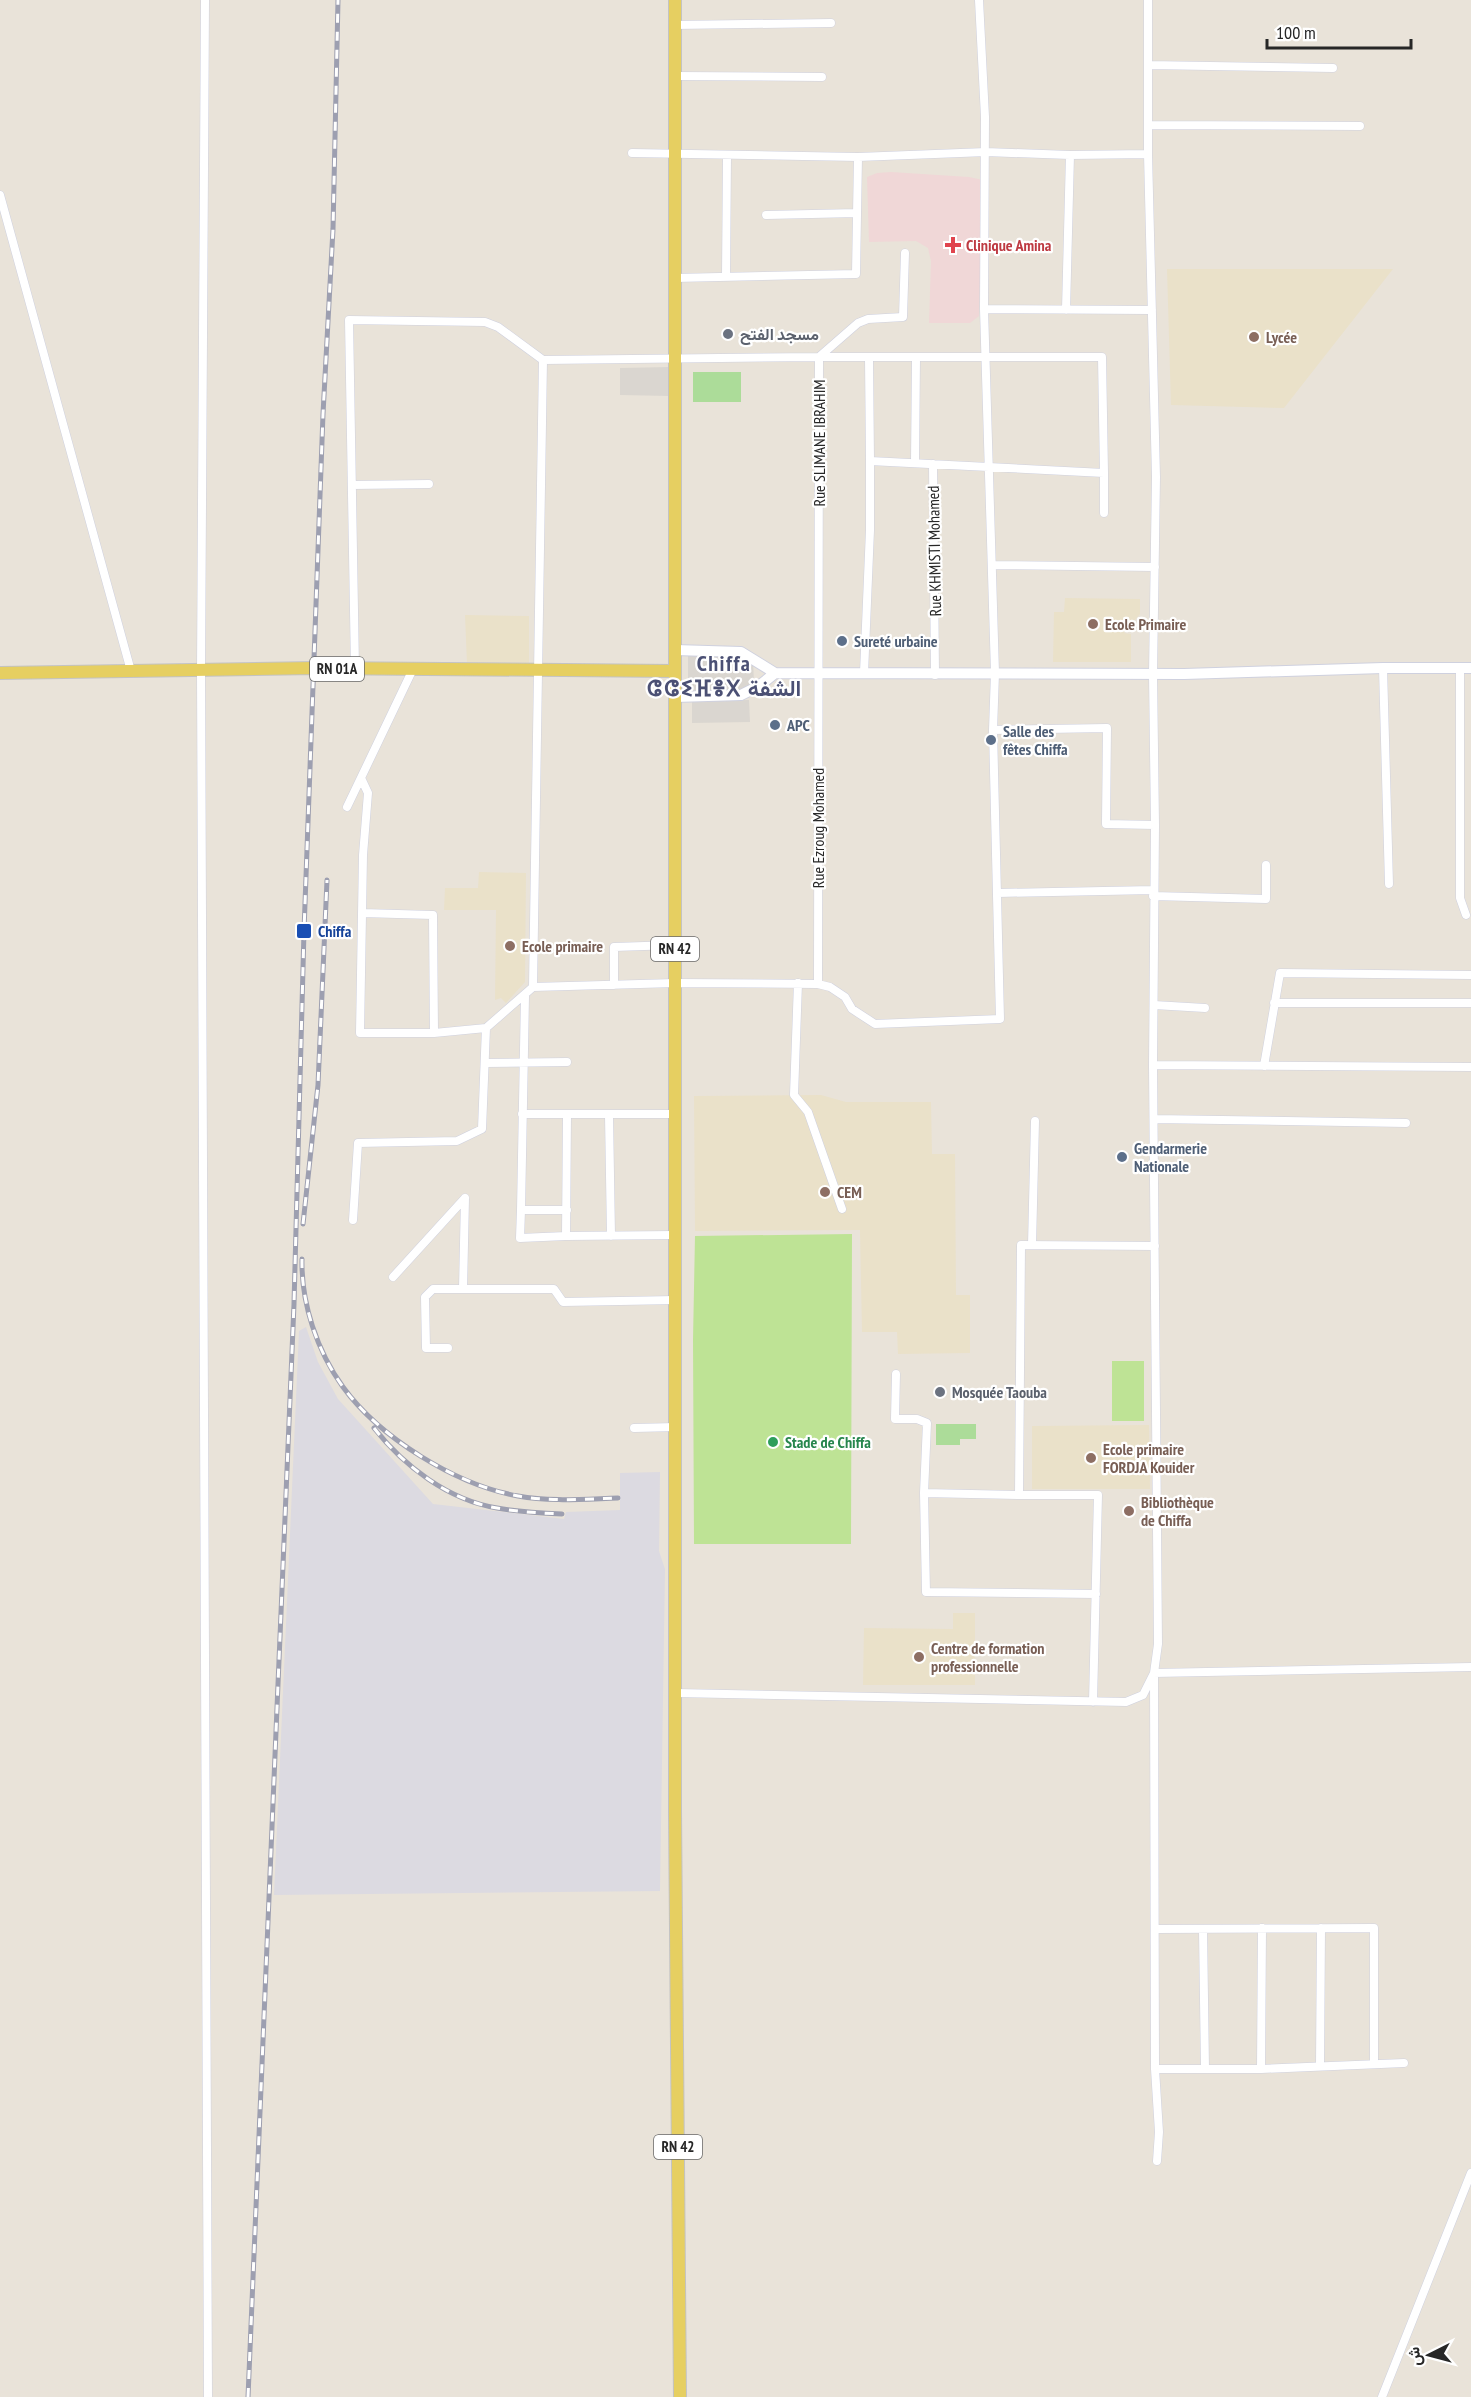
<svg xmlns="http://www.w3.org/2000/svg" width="1471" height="2397" font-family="'PT Sans Narrow',Vazirmatn,'Noto Sans Tifinagh',sans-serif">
<rect width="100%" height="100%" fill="#e9e3d9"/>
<path fill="#dcdae1" d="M306,1327L318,1362L338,1399L433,1504L564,1519L566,1512L620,1510V1473L660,1472L659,1551L665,1569L660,1891L274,1895L299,1331Z"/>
<path fill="#eae1c9" d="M1167,269H1393L1284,408L1171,405Z
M1065,598L1140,599V614L1124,633L1131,634V662H1053L1054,612H1064Z
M465,615L529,616V664H467Z
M479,872L526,873L525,982L506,1003L501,998L495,1000L496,910H444L445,888H478Z
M821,1095L846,1102H931L932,1154H955L956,1295H970V1353L898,1354L897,1332H862L860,1230L695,1231L694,1096Z
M1149,1425L1150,1489H1032V1426Z
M953,1613H975V1685H863L864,1628L953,1629Z"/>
<path fill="#f0d7d7" d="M891,172L969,177L983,180L979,316L970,323H929L931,261L928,248L916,241L869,242L867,177L877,173Z"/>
<path fill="#acdc99" d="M693,372H741V402H693Z
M936,1424H976V1439H960V1445H936Z"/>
<path fill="#bee395" d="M852,1234L851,1544H694L693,1340L695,1236Z
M1112,1361H1144V1421H1112Z"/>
<path fill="#dad6d0" d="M670,367V396L620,395V368Z
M739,654L753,661L754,683L739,691L688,692V655Z
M749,700L750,722L692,723V701Z"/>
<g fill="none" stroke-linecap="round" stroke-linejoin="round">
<g stroke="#cfd1df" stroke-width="9">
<path id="minor" d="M205,0L201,671L208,2397
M674,25L831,23
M1148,65L1333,68
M674,76L822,77
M1148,125L1360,126
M632,153L858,157L986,152L1070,155L1148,154
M0,195L131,671
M766,215L857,213
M726,277L727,155
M675,278L856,274L858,157
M984,309L1152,310
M1066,310L1070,155
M819,357H1102L1104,473L870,461L869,358
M819,357L858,323L868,319L903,317L905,253
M915,463L916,358
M933,464L935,675
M1104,473V513
M352,485L429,484
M993,565L1155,567
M1383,668L1389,884
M1460,668V898L1466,915
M355,669L349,320L485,322L498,327L543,360
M864,673L870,530V461
M993,730L1107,728L1106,824L1155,825
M361,778L368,793L363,855L360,1033H434L486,1028L533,987
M347,807L413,669
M998,893L1153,890
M1153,896L1266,899V865
M362,913L433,915L434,1033
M798,983L794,1095L808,1112L842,1209
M818,984L819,357L543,360L533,987L675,983L818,984L830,987L845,997L852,1009L875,1024L1000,1019L993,730L995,673L984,309L985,117L979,0
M614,985V947L675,945
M525,996L521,1210H567
M1274,1003H1471
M1154,1005L1205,1008
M485,1063L567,1062
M1153,1065L1471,1067
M1264,1066L1280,973L1471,975
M522,1114H675
M567,1114L566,1236L675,1235
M609,1115L611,1236
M1154,1119L1406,1123
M521,1210L520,1238L566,1236
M353,1220L358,1143L457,1141L482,1129L486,1028
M1032,1245L1035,1121
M393,1277L465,1198
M463,1289L465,1198
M448,1348H426L425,1297L433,1289H554L563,1302L676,1300
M896,1374L895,1419H917L927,1423L924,1493
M634,1428L676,1427
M1019,1495L924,1493L926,1592L1096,1594
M676,1693L1126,1702L1143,1695L1154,1673L1158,1644L1153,1065L1155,825L1153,674L1156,477L1148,154V0
M1093,1702L1098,1495H1019L1021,1245L1155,1246
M1155,1929L1374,1928V2063
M1203,1929L1205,2069
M1404,2063L1261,2069H1155L1154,1673L1471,1667
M1320,2066L1321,1928
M1155,2069L1159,2132L1157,2161
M1261,2069L1262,1928
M1382,2397L1471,2173"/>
</g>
<g stroke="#cfd1df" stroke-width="12">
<path id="secondary" d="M675,650L741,652L775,673
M675,697L741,695L759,686L775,673L1184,674L1383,668H1471"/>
</g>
<g stroke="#c3c3c3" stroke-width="14">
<path id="primary" d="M675,0V1811L680,2397
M0,673L315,668L675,671"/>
</g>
<use href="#minor" stroke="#fff" stroke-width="8"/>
<use href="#secondary" stroke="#fff" stroke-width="10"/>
<use href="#primary" stroke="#e6cf61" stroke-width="12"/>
<g stroke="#9d9fb0" stroke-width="5">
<path id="rail" d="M303,1224L318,1085L327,880
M302,1259C301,1303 317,1351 343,1387C380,1438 456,1485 518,1496C550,1502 585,1499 618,1498
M374,1428C404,1466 448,1500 497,1508C519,1512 540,1513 562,1514
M248,2397L294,1304L304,931L323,414L333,229L338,0"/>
</g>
<use href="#rail" stroke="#fff" stroke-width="3" stroke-dasharray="9" stroke-linecap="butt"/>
</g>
<path fill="#e0444e" stroke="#fff" stroke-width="2" d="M950 236h6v6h6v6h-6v6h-6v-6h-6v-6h6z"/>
<g fill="#6b7280" stroke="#fff" stroke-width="2">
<circle cx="728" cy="334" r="6"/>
<circle cx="940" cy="1392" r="6"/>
</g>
<g fill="#8d6e63" stroke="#fff" stroke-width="2">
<circle cx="1254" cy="337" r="6"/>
<circle cx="1093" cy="624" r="6"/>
<circle cx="510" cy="946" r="6"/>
<circle cx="825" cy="1192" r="6"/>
<circle cx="1091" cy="1458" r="6"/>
<circle cx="1129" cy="1511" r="6"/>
<circle cx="919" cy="1657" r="6"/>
</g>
<g fill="#5c6f8a" stroke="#fff" stroke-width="2">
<circle cx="842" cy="641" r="6"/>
<circle cx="775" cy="725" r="6"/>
<circle cx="991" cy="740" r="6"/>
<circle cx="1122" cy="1157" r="6"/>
</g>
<rect fill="#1a4fb4" stroke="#fff" stroke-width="2" x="296" y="923" width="16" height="16" rx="3"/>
<circle fill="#2e9e5b" stroke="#fff" stroke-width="2" cx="773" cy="1442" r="6"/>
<g text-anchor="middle" stroke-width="4.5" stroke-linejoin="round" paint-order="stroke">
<g fill="#fff" stroke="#686868" stroke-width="1.5">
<rect x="310" y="657" width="54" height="24" rx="4.5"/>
<rect x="651" y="937" width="48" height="24" rx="4.5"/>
<rect x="654" y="2135" width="48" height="24" rx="4.5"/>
</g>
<g font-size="15" font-weight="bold" fill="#272727">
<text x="337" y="674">RN 01A</text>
<text x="675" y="954">RN 42</text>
<text x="678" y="2152">RN 42</text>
</g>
<g font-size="16" font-weight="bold" fill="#be3a42" stroke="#fff" text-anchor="start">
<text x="966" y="251">Clinique Amina</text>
</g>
<g font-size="16" font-weight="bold" fill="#5b616d" stroke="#fff" text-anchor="start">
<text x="740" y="340">مسجد الفتح</text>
<text x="952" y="1398">Mosquée Taouba</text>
</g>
<g font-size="16" font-weight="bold" fill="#785e54" stroke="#fff" text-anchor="start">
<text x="1266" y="343">Lycée</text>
<text x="1105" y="630">Ecole Primaire</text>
<text x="522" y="952">Ecole primaire</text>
<text x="837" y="1198">CEM</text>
<text x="1103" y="1455">Ecole primaire<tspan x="1103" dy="18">FORDJA Kouider</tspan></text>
<text x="1141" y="1508">Bibliothèque<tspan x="1141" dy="18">de Chiffa</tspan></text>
<text x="931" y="1654">Centre de formation<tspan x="931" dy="18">professionnelle</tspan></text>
</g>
<g font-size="16" fill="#272727" stroke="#fff">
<text transform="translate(819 443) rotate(-90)" y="6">Rue SLIMANE IBRAHIM</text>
<text transform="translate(934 551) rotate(-91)" y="6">Rue KHMISTI Mohamed</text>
<text transform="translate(818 828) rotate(-90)" y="6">Rue Ezroug Mohamed</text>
</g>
<g font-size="16" font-weight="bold" fill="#4e5e75" stroke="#fff" text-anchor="start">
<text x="854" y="647">Sureté urbaine</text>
<text x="787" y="731">APC</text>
<text x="1003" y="737">Salle des<tspan x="1003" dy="18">fêtes Chiffa</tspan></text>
<text x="1134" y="1154">Gendarmerie<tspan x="1134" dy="18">Nationale</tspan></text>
</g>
<g font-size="16" font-weight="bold" fill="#164399" stroke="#fff" text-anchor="start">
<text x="318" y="937">Chiffa</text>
</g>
<g font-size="16" font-weight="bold" fill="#27864d" stroke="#fff" text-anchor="start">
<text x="785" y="1448">Stade de Chiffa</text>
</g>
<g font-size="22" font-weight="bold" letter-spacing="1.5" fill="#4b5074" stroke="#fff">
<text x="724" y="671">Chiffa<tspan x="724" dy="25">ⵛⵛⵉⴼⴻⵝ الشفة</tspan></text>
</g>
</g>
<g transform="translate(1429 2355) rotate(264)" stroke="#ffffff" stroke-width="4.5" paint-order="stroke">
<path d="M0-4.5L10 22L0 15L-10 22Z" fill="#272727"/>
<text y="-9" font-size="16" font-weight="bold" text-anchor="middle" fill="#272727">ش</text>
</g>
<path d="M1267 39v9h144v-9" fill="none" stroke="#272727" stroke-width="3"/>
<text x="1276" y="39" font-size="18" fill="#272727" stroke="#ffffff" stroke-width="4.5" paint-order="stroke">100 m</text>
</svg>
